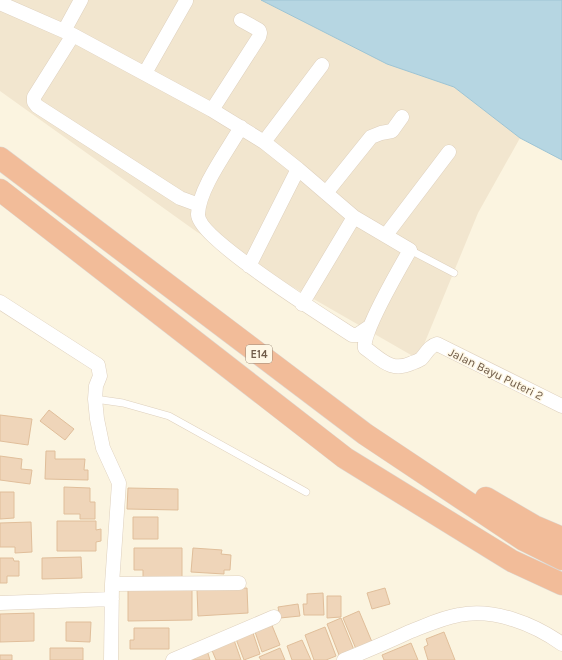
<svg xmlns="http://www.w3.org/2000/svg" width="562" height="660" font-family="Karla,sans-serif">
<rect width="100%" height="100%" fill="#fbf4e0"/>
<path fill="#f2e6cf" d="M0,0H261L387,64L454,87L520,138L478,213L418,359L197,232L0,91Z"/>
<path fill="#b6d6e2" stroke="#9dc4d4" d="M261,0H562V160L520,138L454,87L387,64Z"/>
<path fill="#efd5b9" stroke="#e0be9a" d="M49,410L74,429L65,440L40,421Z
M0,415L32,419L28,445L0,441Z
M46,451H55V459H85L84,470H88V480L45,479Z
M0,456L22,459L21,469L32,470L30,484L0,480Z
M64,487L90,488V502H95V519H80V514H64Z
M128,488L178,489V510L127,509Z
M0,492H14V518L0,519Z
M133,517H158V539H133Z
M57,521H96V530L101,529V541L96,542V551H57Z
M31,522L32,552L15,553V547H0V523Z
M134,548H182V577L143,578V570H134Z
M193,548L222,550L221,554L231,555L230,570H224V574L191,572Z
M81,557L82,578L42,579V558Z
M0,558H13L14,561H19V576H7V583H0Z
M247,588L248,613L198,616L197,590Z
M385,588L390,604L372,609L367,593Z
M128,589H192V620L128,621Z
M323,593L324,615H304L303,604H307V594Z
M327,596H341V617L327,618Z
M298,604L300,616L280,618L278,607Z
M359,611L372,642L356,649L343,618Z
M34,613V641L0,642V614Z
M341,618L354,650L339,655L327,624Z
M66,622H91L90,642L66,641Z
M271,623L280,645L262,652L254,629Z
M325,627L336,656L326,660H314L305,635Z
M134,628H169V649H130V640H134Z
M444,632L455,660H428L424,647L428,645L426,639Z
M253,633L260,654L244,660L236,639Z
M234,640L241,660H216L211,648Z
M302,640L311,660H292L287,646Z
M411,643L418,660H384L382,655Z
M50,648H83V660H50Z
M280,648L285,660H261L259,657Z
M207,650L210,660H191L190,656Z
M0,655H12V660H0Z"/>
<g fill="none" stroke-linecap="round" stroke-linejoin="round">
<g stroke="#ded0bd" stroke-width="8">
<path id="lane" d="M410,250L454,273
M95,399L123,403L169,416L306,492"/>
</g>
<g stroke="#ded0bd" stroke-width="15">
<path id="street" d="M0,3L73,35L212,110L264,142L298,169L354,217L410,250C402,264 360,336 365,348C381,359 391,373 412,363C415,362 418,361 421,359C426,354 429,346 437,344L562,406
M64,31L81,0
M73,35L34,97V102L37,106L180,198L199,205
M145,73L186,1
M212,110L259,37L260,33L259,30L241,20
M241,127C228,150 199,188 198,214C197,238 328,319 352,335H357L369,327
M264,142L322,65
M326,193L371,137L381,133L392,131L402,117
M386,235L449,152
M249,266L298,169
M0,302L98,365L100,376L96,386L95,399L97,419L103,448L119,483L112,584L111,660
M302,304L354,217
M112,584L239,583
M0,603L112,599
M173,660L274,617
M344,660C366,651 388,642 409,632C425,626 441,618 459,615C494,608 534,624 562,644"/>
</g>
<g stroke="#ddd8d3" stroke-width="23">
<path id="highway" d="M0,158L365,434L524,540L562,559
M0,190L345,458L512,561L562,584
M486,498L534,526L562,538"/>
</g>
<use href="#lane" stroke="#fff" stroke-width="7"/>
<use href="#street" stroke="#fff" stroke-width="14"/>
<use href="#highway" stroke="#f2bc99" stroke-width="22"/>
</g>
<g text-anchor="middle" stroke-width="3" stroke-linejoin="round" paint-order="stroke">
<rect fill="#fef7e5" stroke="#9b8a78" stroke-width="1" x="246" y="345" width="26" height="18" rx="3"/>
<g font-size="11" font-weight="bold" fill="#705c49">
<text x="259" y="358">E14</text>
</g>
<g font-size="12" fill="#705c49" stroke="#fef7e5">
<text transform="translate(496 374) rotate(26)" y="4">Jalan Bayu Puteri 2</text>
</g>
</g>
</svg>
